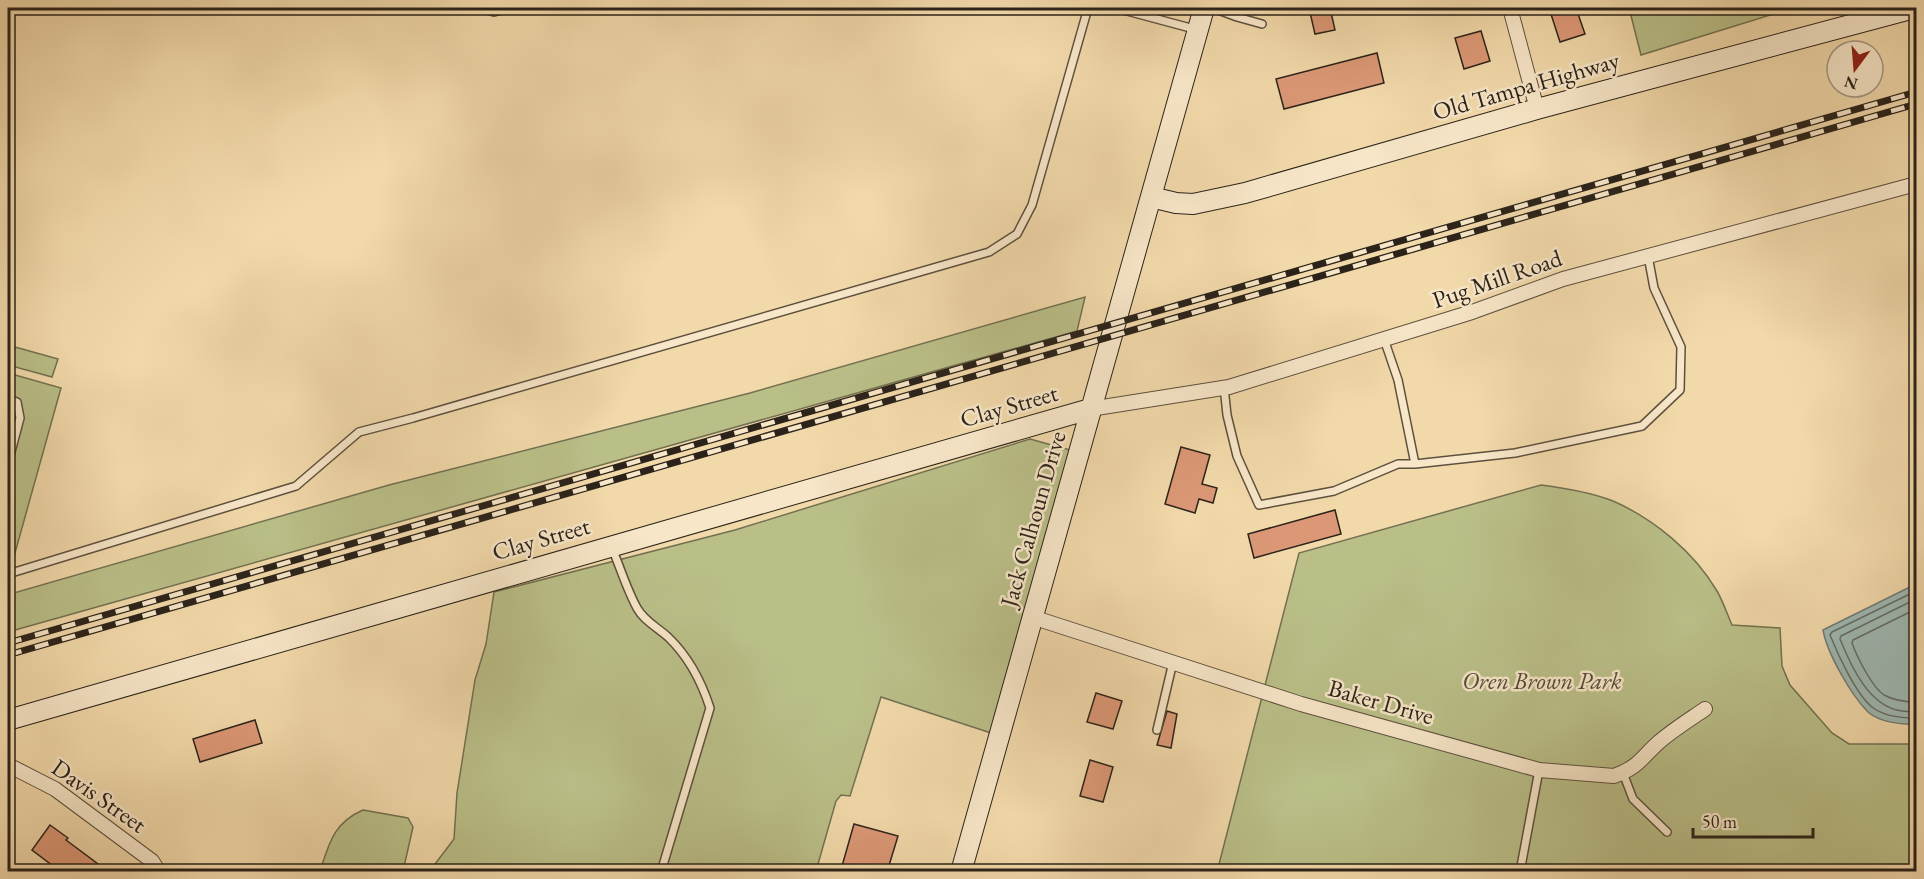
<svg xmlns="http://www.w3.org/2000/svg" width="1924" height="879" font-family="'EB Garamond',serif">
<rect width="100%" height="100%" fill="#f2d9aa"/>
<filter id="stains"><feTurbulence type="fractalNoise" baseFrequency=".00333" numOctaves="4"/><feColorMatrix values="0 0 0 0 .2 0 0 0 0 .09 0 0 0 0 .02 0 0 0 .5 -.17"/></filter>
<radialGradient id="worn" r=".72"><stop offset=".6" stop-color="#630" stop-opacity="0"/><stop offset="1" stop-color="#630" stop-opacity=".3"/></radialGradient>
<path fill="#babf88" stroke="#727151" stroke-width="1.5" d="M1629,8H1793L1641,55Z
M1085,297L1077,331L8,632V602L10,594L389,485L750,393Z
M8,345L58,359L52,377L8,365Z
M8,373L61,388L8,578Z
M1030,439L1070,450L991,733L881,697L850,796L841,795L836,801L816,871L429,872L454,839L457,793L475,680L486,644L494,592L735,530Z
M1541,485C1565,488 1590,492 1613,501C1654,519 1694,552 1717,591C1723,601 1727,614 1732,625L1780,628L1782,666L1790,685L1832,733L1849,744H1916V871L1217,872L1299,553Z
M363,810L408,818L413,827L403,871H320C329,844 333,823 363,810Z"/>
<path fill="#9eb8b2" stroke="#707c75" stroke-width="1.5" d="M1916,584V724C1902,725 1879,722 1868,712C1851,695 1827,653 1823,630Z"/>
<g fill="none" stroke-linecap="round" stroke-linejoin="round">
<path stroke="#646e66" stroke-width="1.5" d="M1916,591L1832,632L1830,635C1838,655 1856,694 1872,707C1884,717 1902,718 1916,718
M1916,599L1841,636L1840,639C1851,666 1869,707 1902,711C1907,712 1912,711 1916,711
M1916,609L1853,640L1852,643C1857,657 1872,687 1884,695C1895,701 1905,702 1916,702"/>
</g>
<path fill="#dc9876" stroke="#2b231a" stroke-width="1.5" d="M1309,8H1330L1335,30L1315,34Z
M1549,8H1576L1585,34L1560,42Z
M1481,31L1490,61L1464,69L1455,38Z
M1377,53L1384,83L1284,109L1276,79Z
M1181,447L1210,455L1202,484L1217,488L1213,503L1199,499L1195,513L1165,504Z
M1335,510L1341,534L1254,558L1248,534Z
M1096,693L1122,701L1113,729L1087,722Z
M1167,711L1177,714L1171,748L1157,745Z
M255,720L262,743L200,762L193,739Z
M1090,760L1113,767L1103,802L1080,796Z
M854,824L898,836L887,872H846L847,868L842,866Z
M50,825L68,838L66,840L98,864L92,872H61L32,850Z"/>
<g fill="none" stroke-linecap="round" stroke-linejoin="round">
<g stroke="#5d503e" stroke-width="10">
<path id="lane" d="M480,8L494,12L510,8
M1116,8L1198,30
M1213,8L1237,17L1262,24
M1384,339L1398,380L1415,464L1515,453L1642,426L1680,390L1681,347L1654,288L1648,256
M1224,387L1227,415L1237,456L1259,505L1334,491L1398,464H1415
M8,399L17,402L20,418L8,463
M612,548C620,567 627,590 637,608C644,621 657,627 668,637C689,657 701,680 710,708L661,872
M8,574L296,486L359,432L413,418L989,252L1017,234L1032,205L1088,8
M1157,730L1173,662
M1623,773L1633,799L1667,832
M829,872H832
M1520,872L1539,770"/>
</g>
<g stroke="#5d503e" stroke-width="16">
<path id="street" d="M1510,8L1537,109
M1090,409L1229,387L1472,312L1563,279L1916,184
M1032,617L1301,704L1539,770L1614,776C1639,767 1641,758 1659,742C1673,730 1689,720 1705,709
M8,765L55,789L152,861L159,872"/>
</g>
<g stroke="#2b231a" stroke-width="22">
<path id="secondary" d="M1151,197L1176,203L1193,204L1245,193L1537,109L1914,8
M8,720L1090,409
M961,872L1204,8"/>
</g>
<use href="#lane" stroke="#f7e6c8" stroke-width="7"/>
<use href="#street" stroke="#f7e6c8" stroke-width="14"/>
<use href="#secondary" stroke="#f7e6c8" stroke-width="20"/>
<g stroke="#2b231a" stroke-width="7">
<path id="rail" d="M8,643L1916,92
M8,655L1916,104"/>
</g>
<use href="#rail" stroke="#f7e6c8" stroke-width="4.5" stroke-dasharray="14" stroke-linecap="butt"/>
</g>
<g text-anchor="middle" stroke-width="5" stroke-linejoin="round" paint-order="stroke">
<g font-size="24" fill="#2b231a" stroke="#f7e6c8">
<text transform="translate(1526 86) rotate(-16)" y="8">Old Tampa Highway</text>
<text transform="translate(1497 279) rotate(-19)" y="8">Pug Mill Road</text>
<text transform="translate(1009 406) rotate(-16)" y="8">Clay Street</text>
<text transform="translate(1033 519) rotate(-74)" y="8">Jack Calhoun Drive</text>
<text transform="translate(541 539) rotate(-16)" y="8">Clay Street</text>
<text transform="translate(1381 702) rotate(16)" y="8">Baker Drive</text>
<text transform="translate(99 796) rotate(35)" y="8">Davis Street</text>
</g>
<g font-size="24" font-style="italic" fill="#4f4a36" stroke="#f7e6c8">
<text x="1542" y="689">Oren Brown Park</text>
</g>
</g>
<rect width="1924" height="879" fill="none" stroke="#f2d9aa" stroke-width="30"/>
<rect x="9" y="9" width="1906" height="861" fill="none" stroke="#2b231a" stroke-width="3"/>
<rect x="15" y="15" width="1894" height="849" fill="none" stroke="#2b231a" stroke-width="1.5"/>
<g transform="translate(1855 69) rotate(196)"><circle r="28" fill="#f7e6c8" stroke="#a59882" stroke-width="1.5"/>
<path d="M0-4.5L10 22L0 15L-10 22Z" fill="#8f2418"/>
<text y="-9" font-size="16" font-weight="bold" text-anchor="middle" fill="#2b231a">N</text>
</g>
<path d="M1693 828v9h120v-9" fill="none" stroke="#2b231a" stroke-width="3"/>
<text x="1702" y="828" font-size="18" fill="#2b231a" stroke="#f7e6c8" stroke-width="4.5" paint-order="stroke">50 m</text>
<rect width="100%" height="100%" filter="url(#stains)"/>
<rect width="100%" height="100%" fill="url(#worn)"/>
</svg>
